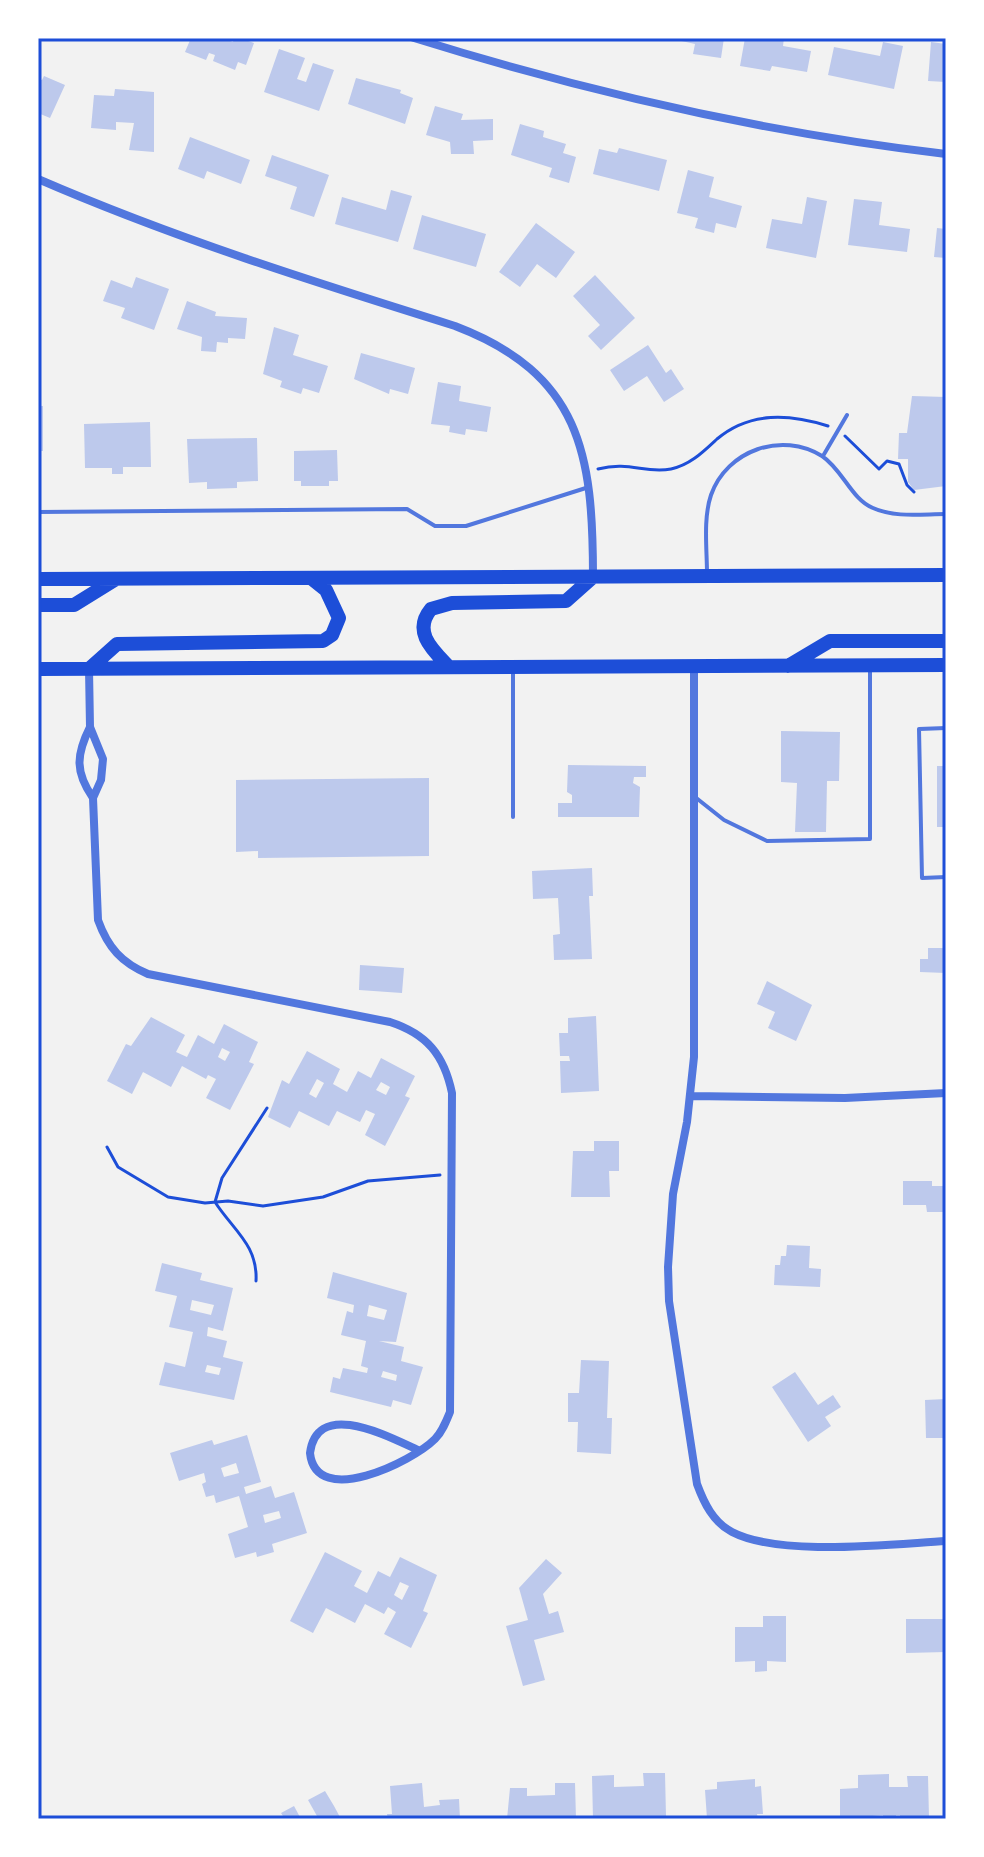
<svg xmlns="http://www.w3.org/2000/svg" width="984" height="1857" font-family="'Varela Round',sans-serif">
<rect width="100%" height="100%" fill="#f2f2f2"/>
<path fill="#bdc9ec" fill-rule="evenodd" d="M191,38H221L233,42L234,38H240L254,43L246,65L238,62L235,70L213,61L215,55L209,53L206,60L185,52Z
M668,38H724L721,58L693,54L695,44Z
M745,38H784L783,46L811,51L807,72L772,66L770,71L740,66Z
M883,42L903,46L894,89L828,75L834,47L880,56Z
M931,42L946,44V82L928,81Z
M279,49L305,58L297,79L306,82L313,63L334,70L319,111L264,92Z
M44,76L65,85L50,118L38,113V79L42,80Z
M356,78L401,90L400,93L413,98L405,124L348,104Z
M115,89L154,92V152L129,150L134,123L116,122V130L91,128L94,95L114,96Z
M435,106L463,114L461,120L493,119V140L473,141L474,154H451L450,142L426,135Z
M520,124L544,131L543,137L566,144L563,153L576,157L569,183L549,177L552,168L511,155Z
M190,137L250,160L241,184L207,171L204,179L178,169Z
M619,148L667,160L659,191L593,174L599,149L617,153Z
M272,155L329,175L314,217L290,209L297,187L265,176Z
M688,170L714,177L709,197L742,206L736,228L716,223L714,233L695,228L698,218L677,213Z
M391,190L412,196L398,242L335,224L342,197L386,210Z
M807,197L827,201L816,258L766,248L772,219L802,224Z
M854,199L882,202L879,225L910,229L907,252L848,245Z
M422,215L486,234L476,267L413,249Z
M536,223L575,252L556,278L537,264L520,287L499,272Z
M937,228L946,229V258L934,257Z
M595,275L635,318L601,350L588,336L600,325L573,296Z
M136,277L169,289L154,330L121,318L125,308L103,301L111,280L132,288Z
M187,301L216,312L215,316L247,318L245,339L228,338V343L217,342L216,352L201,351L202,337L177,329Z
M274,327L299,335L293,355L328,366L319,393L303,388L301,394L280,387L282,381L263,374Z
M648,345L666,373L671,369L684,389L664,402L647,376L624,391L610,370Z
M361,353L415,368L408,394L390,389L389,394L354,379Z
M438,382L461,386L459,401L491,407L487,432L466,429L465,435L449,432L450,426L431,424Z
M912,396L946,397V486L914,490L908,482V459H898L899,433H907Z
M38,406H43V451H38Z
M150,422L151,467H123V474H112V468H85L84,424Z
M257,438L258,481L237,482V488L207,489V482L189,483L187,439Z
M337,450L338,481H329V486H301V481H294V451Z
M781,731L840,732L839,781H827L826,832H795L797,783L781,782Z
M568,765L646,766V777H634L633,783L640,787L639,817H558V803H572V795L567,792Z
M937,766H946V827H937Z
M429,778V856L258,858V851L236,852V780Z
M592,868L593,896H589L592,959L554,960L553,935L560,934L558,898L533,899L532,871Z
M928,948H946V973L920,972V959H928Z
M360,965L404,968L402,993L359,990Z
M767,981L812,1005L796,1041L768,1028L775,1012L757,1004Z
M596,1016L599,1091L561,1093L560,1061H570L569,1056H560L559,1033H568V1018Z
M151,1017L185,1035L176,1052L187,1057L198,1035L214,1044L224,1024L258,1042L249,1062L254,1064L230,1110L206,1098L216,1079L208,1075L206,1079L182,1066L171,1087L143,1072L132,1094L107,1081L126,1044L131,1046ZM222,1048L230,1052L225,1061L218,1057Z
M307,1051L340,1069L333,1084L347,1092L358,1071L371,1078L381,1058L415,1076L405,1096L410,1098L385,1146L365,1135L375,1114L366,1110L360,1122L337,1111L329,1126L299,1111L290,1128L268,1117L282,1080L289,1084ZM317,1079L324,1083L316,1098L309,1094ZM381,1082L390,1087L386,1095L376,1090Z
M594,1141H619V1171H609L610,1197H571L573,1151H594Z
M903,1181H932V1186H946V1212H927L926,1205H903Z
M787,1245L810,1246L809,1268L821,1269L820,1287L774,1285L775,1265H780L781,1256H786Z
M162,1263L202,1273L200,1280L233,1288L223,1331L208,1327L207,1336L227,1341L223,1357L243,1362L234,1400L159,1385L165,1362L185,1367L193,1332L169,1327L177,1296L155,1291ZM192,1300L214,1305L211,1315L190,1310ZM207,1365L221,1368L219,1375L205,1372Z
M333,1272L407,1293L396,1342L379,1341L404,1347L401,1361L423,1367L411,1405L393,1400L391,1407L330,1392L333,1377L340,1379L343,1368L367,1373L368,1368L361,1366L366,1341L341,1335L347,1311L353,1313L354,1305L327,1298ZM369,1305L387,1310L384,1320L367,1316ZM383,1371L397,1375L396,1381L381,1377Z
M581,1360L609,1361L607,1418H612L611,1454L577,1452L578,1422H568V1393H579Z
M795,1372L818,1405L833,1395L841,1407L825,1417L831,1426L808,1442L772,1387Z
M946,1399V1438H926L925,1400Z
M247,1435L261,1482L244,1487L246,1494L271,1486L275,1498L294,1492L307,1533L272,1544L274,1552L257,1557L256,1552L235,1558L228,1534L248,1527L239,1496L216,1503L214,1495L206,1497L202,1484L206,1482L204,1473L179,1481L170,1453L212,1440L214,1445ZM236,1463L239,1473L224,1477L221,1468ZM279,1511L281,1518L265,1523L263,1515Z
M325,1552L362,1571L354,1586L367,1593L378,1571L390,1577L400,1557L437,1575L423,1611L428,1613L411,1648L384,1634L396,1612L388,1607L384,1614L365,1604L355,1623L326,1608L313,1633L290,1621ZM400,1582L409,1586L402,1600L394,1595Z
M546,1559L562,1573L543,1594L549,1614L558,1611L564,1632L534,1640L545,1680L523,1686L506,1626L528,1620L519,1588Z
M763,1616H786V1662L767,1661V1671L755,1672V1661L735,1662V1627H763Z
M906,1619H946V1652L906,1653Z
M643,1773H665L666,1816L593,1819L592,1776L614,1775V1787L644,1786Z
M889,1774V1787H908L907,1776H928L929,1818H900V1815H896V1819H883V1815L840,1819V1789L858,1788V1775Z
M755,1779V1787L761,1786L763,1814H757L758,1819H707L705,1790L717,1789V1782Z
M422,1783L424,1807L440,1805L439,1800L459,1799L460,1819H388L387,1814H392L390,1786Z
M555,1783H575L576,1819H507L510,1788H527V1796L555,1795Z
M325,1791L334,1806L341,1819H311L317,1816L308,1800Z
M294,1806L301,1819H285L281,1813Z"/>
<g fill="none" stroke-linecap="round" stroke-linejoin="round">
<path stroke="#1d4ed8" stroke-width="3" d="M845,436L879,469L887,461L899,464L907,485L914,492
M598,469C630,461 645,474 671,469C690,465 703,452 717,439C750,411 790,414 828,426
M107,1147L118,1167L168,1197L205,1203L228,1201L263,1206L323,1197L368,1181L440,1175
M256,1281C258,1245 233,1230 215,1202L222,1178L267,1108"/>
<path stroke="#5277de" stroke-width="4" d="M823,456L847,415
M38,512L407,509L435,526H466L589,487
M707,574C707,549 703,519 711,495C727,450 782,431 822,456C842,469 852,500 873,508C895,518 922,514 946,514
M946,728L919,729L922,878L946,877
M695,797L724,820L767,841L870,839V668
M513,817V669"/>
<path stroke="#5277de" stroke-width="8" d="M414,38C587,92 766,133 946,154
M38,179C174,238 314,282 455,326C581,374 593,454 593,577
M694,666V1057L687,1122L673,1194L668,1267L669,1301L697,1484C704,1503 713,1522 732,1532C780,1557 891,1544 946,1541
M89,669L90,727L103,759L101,780L93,798C75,772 76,755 90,727
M93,798L98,920C108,948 122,963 148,974L390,1022C427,1034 444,1055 452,1093L450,1412C446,1422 442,1432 435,1439C412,1462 316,1509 310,1453C317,1398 389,1437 418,1450
M691,1096L845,1098L946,1093"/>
<path stroke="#1d4ed8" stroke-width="14" d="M38,579L946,575
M38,605H74L116,579
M788,666L830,641H946
M449,667C433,650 412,632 431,609L452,603L566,601L593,577
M38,669L946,665
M89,669L117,644L323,641L332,635L339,618L326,590L311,578"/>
</g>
<rect width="984" height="1857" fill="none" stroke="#ffffff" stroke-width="80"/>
<rect x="40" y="40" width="904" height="1777" fill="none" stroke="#1d4ed8" stroke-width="3"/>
</svg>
